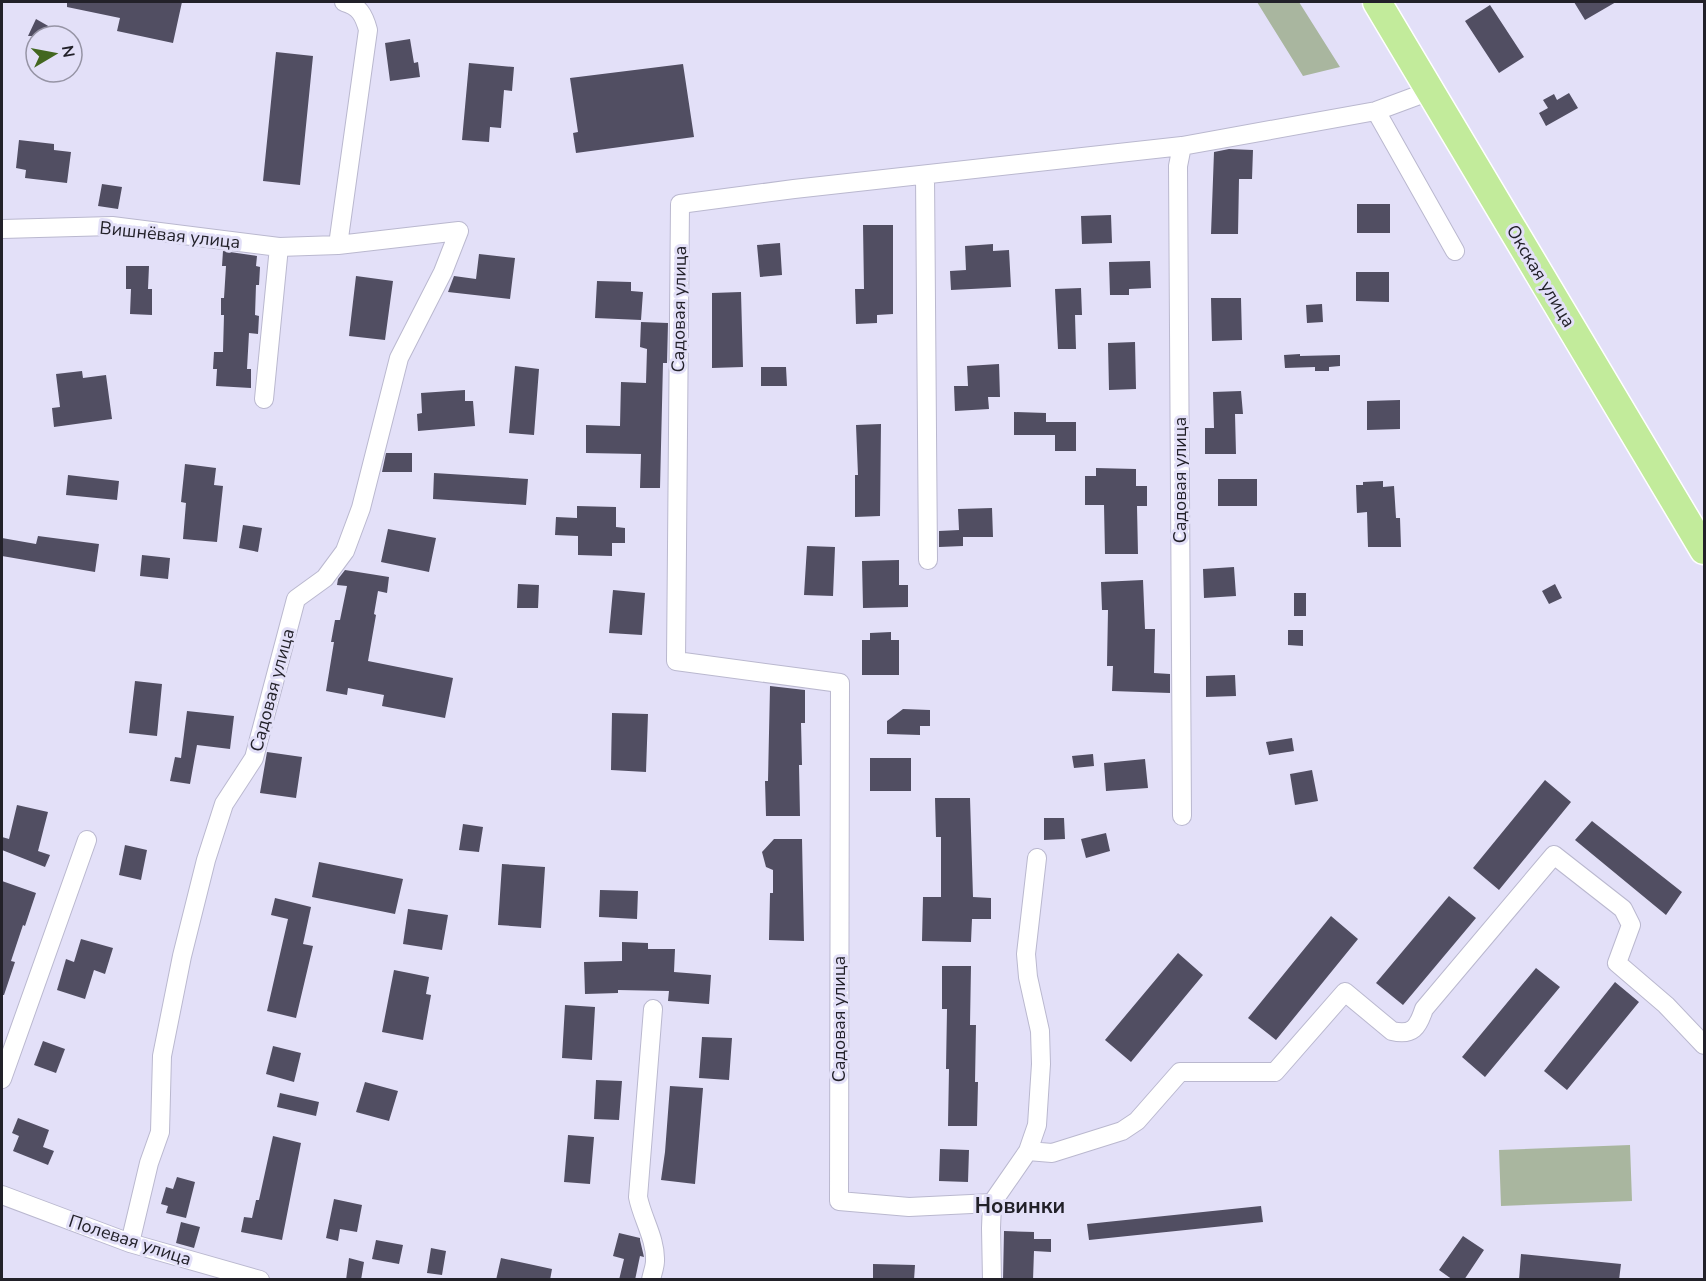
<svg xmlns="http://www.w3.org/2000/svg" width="1706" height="1281" font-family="'Nunito Sans',sans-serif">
<rect width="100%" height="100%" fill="#e3e0f8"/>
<path fill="#a9b69f" d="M1257,2H1299L1340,67L1303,76Z
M1630,1145L1632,1201L1501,1206L1499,1150Z"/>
<path fill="#514e62" d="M67,2H182L173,43L117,31L120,18L67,7Z
M1574,2H1616L1585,20Z
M1490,5L1524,57L1499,73L1465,21Z
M36,19L50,27L46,36H28Z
M410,39L414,63L418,62L420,77L390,81L385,43Z
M276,52L313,56L300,185L263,181Z
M469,63L514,67L512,91L504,90L501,128L490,127L489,142L462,140Z
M683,64L694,137L576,153L573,133L578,132L570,78Z
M1569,93L1578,108L1546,126L1539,113L1548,108L1543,100L1554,94L1557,100Z
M19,140L54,144V150L71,152L67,183L25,178L26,170L16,168Z
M1229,149L1253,150L1252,179H1239L1238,234H1211L1214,152Z
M102,184L122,187L118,209L98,206Z
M1357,204H1390V233H1357Z
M1111,215L1112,243L1082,244L1081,216Z
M863,225H893V314L877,315V323L856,324L855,289H864Z
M780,243L782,275L760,277L757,245Z
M993,244V251L1009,250L1011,287L951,290L950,271L966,270L965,246Z
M223,251L257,256L256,266L260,267L259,285H256L255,315L259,316L258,334L249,333L247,369H251V388L216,386L217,369H213L214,352H223L224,315H221V298H224L226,266H222Z
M479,254L515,258L510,299L448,292L454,276L476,279Z
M1150,261L1151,288L1129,289V295H1110L1109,262Z
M126,266H149L148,289H152V315L130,314L131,289H126Z
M1356,272H1389V302L1356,301Z
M356,276L393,281L385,340L349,336Z
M597,281L631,282V291L643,292L641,320L595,318Z
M1081,288L1082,315H1075L1076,349H1058L1055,289Z
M741,292L743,367L712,368V293Z
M1211,298H1241L1242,340L1212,341Z
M1322,304L1323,322L1307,323L1306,305Z
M641,322L668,323L667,363H663L660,488H640L641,454L586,453V425L620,426L621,382L646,383L647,349L640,347Z
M1135,342L1136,389L1109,390L1108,343Z
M1300,354V356L1340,355V366L1329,367V371H1315V367L1285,368L1284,355Z
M999,364L1000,397H988L989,409L955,411L954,386H968L967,366Z
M515,366L539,369L534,435L509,433Z
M761,367H786L787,386H761Z
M82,371L83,378L106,375L112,419L54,427L52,408L60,407L56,374Z
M465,390V401H473L475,426L418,431L417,414L422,413L421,393Z
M1241,391L1243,414H1235L1236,454H1205V428H1214L1213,392Z
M1400,400V429L1367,430V401Z
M1014,412L1046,413V422H1076V451H1055V435H1014Z
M881,424L880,516L855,517V475H858L856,425Z
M386,453H412V472H382Z
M185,464L216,468L214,485L223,486L217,542L183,539L186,503L181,502Z
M1096,468L1136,469V486H1147V506H1137L1138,554H1105L1104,505H1085V476H1096Z
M434,473L528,479L526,505L433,499Z
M68,475L119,481L117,500L66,495Z
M1218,479H1257V506H1218Z
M1383,481V487L1394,486L1396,518H1400L1401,547H1368L1367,512L1357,513L1356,485H1363V482Z
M577,506L616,507V527L625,528V543H612V556L578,555V536L555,535L556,517L577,518Z
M992,508L993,537H963V546L939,547V531L959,530L958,509Z
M243,525L262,528L258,552L239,548Z
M388,529L436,538L429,572L381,562Z
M38,536L99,544L95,572L2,556V538L36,544Z
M807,546L835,547L833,596L804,595Z
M142,555L170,558L168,579L140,576Z
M899,560V585H908V607L863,608L862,561Z
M1234,567L1236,596L1204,598L1203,569Z
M345,570L389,577L387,593L378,591L374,614L376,615L368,661L453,678L445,718L382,706L384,695L348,688L347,695L326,691L334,642H331L335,620H340L347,586L337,585L338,579Z
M1143,580L1145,629H1155L1154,673L1170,674V693L1112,691L1113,666H1107L1108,610H1102L1101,582Z
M518,584L539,585L538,608H517Z
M1555,584L1562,598L1549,604L1542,591Z
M613,590L645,593L642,635L609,633Z
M1294,593H1306V616H1294Z
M1288,630H1303V646L1288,645Z
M891,632V640H899V675H862V640H870V633Z
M1235,675L1236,696L1206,697V676Z
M135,681L162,684L157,736L129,733Z
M770,686L805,690V723H801L802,765H799L800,816H766L765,781H768Z
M903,709L930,710V726H920V735L887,734V721Z
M187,711L234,716L230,749L197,745L190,784L170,781L175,757L181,758Z
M612,713L648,714L646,772L611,770Z
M1292,738L1294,751L1269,755L1266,742Z
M267,752L302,757L296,798L260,793Z
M1093,754L1094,766L1074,768L1072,756Z
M870,758H911V791H870Z
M1145,759L1148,788L1106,791L1104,763Z
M1312,770L1318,801L1295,805L1290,774Z
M1545,780L1571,802L1499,890L1473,868Z
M935,798H970L973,897L991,898V919H972L971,942L922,941L923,897H941V837H936Z
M17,805L48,812L38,851L50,855L45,867L2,850V837L9,839Z
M1044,818H1064L1065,839L1044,840Z
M1592,821L1682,892L1666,915L1575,840Z
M463,824L483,827L479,852L459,850Z
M1106,833L1110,851L1086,858L1081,839Z
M774,839H802L804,941L769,940L770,893H773V870L766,867L762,852Z
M125,845L147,850L141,880L119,875Z
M319,862L403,879L395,914L312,897Z
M502,864L545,867L541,928L498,925Z
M2,881L36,893L25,926L23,925L11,961L15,962L4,995H2Z
M600,890L638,891L637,919L599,917Z
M1449,896L1476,918L1403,1005L1376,983Z
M275,898L311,907L303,944L313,946L296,1018L267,1011L288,919L271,915Z
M408,909L448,915L442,950L403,944Z
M1331,916L1358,939L1276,1040L1248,1018Z
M81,939L113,948L105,974L94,970L85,999L57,990L66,959L74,962Z
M622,942L648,943V949H675L674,972L711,975L709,1004L668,1001L669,991L618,990V993L585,994L584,962L622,961Z
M1178,953L1203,975L1131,1062L1105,1040Z
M942,966H971L970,1025H976L975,1082H978L977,1126H948L949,1069H946L947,1009H942Z
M1536,968L1560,987L1485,1077L1462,1057Z
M394,970L429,977L426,994L431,995L423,1040L382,1032Z
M1615,982L1639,1002L1567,1090L1544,1071Z
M565,1005L595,1007L592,1060L562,1058Z
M702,1037L732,1038L729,1080L699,1078Z
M43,1041L65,1049L56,1073L34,1065Z
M273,1046L301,1053L294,1082L266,1074Z
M596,1080L622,1081L619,1120L594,1119Z
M365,1082L398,1091L389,1121L356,1112Z
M670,1086L703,1088L695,1184L661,1180L665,1152Z
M280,1093L319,1102L316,1116L277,1107Z
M18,1118L49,1130L43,1147L54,1151L48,1165L13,1151L19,1136L12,1133Z
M568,1135L594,1137L590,1184L564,1182Z
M273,1136L301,1143L282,1240L241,1232L244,1217L252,1218L256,1200H259Z
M940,1149L969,1150L968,1182L939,1181Z
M177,1177L195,1182L186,1218L166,1213L168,1206L161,1204L166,1187L173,1189Z
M334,1199L362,1205L357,1232L340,1229L338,1241L326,1238Z
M1261,1206L1263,1222L1089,1240L1087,1224Z
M181,1222L200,1227L194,1248L176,1243Z
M1004,1231L1034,1232V1239H1051V1252L1034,1251L1033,1280H1003Z
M619,1233L640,1238V1240L644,1257L640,1256L635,1280H619L624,1259L613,1256Z
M1463,1236L1484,1250L1464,1280H1453L1439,1270Z
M376,1240L403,1245L399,1264L372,1259Z
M431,1248L446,1251L442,1275L427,1273Z
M1521,1254L1621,1264L1619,1280H1519Z
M349,1258L364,1262L361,1280H346Z
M501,1258L552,1269L550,1280H496Z
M873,1264L915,1265L914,1280H873Z"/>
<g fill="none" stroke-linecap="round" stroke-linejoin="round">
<g stroke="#bab8cf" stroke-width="20">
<path id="minor" d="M1376,111L1455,251
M925,175L928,560
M2,229L112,226L279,247L338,245L459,231L443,272L399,358L361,508L345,551L325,578L296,599L254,758L224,804L206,860L182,956L162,1056L160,1132L149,1163L130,1243
M338,245L368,30C364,15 359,6 344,2
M264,399L279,247
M1182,816L1178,166L1182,146
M2,1079L87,840
M1028,1151L1052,1153L1122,1131L1137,1121L1180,1072H1275L1345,992L1392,1031C1413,1036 1418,1027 1424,1009L1554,855L1623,909L1631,925L1617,963L1666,1005L1704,1045
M2,1195L130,1243L260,1280
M992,1203L909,1207L839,1201L840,683L676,661L680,204L794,189L1182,146L1376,111L1430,91
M651,1280C652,1274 655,1267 655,1261C656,1239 642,1218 638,1197L653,1009
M992,1280L991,1228L992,1203L1028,1151L1037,1125L1041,1064L1040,1031L1028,977L1026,954L1037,858"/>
</g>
<g stroke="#fff" stroke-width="31">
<path id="primary" d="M1377,2L1704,550"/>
</g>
<use href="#minor" stroke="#fff" stroke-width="18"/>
<use href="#primary" stroke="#c2eb9b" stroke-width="28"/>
</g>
<g text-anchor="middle" stroke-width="6" stroke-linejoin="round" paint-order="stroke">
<g font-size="18" fill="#222129" stroke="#e3e0f8">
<text transform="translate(170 235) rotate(6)" y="6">Вишнёвая улица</text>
<text transform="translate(1541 276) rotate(59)" y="6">Окская улица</text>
<text transform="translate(679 309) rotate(-89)" y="6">Садовая улица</text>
<text transform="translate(1180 480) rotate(-90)" y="6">Садовая улица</text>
<text transform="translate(272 690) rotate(-75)" y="6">Садовая улица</text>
<text transform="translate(839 1019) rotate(-90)" y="6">Садовая улица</text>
<text transform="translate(130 1240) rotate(18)" y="6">Полевая улица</text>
</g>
<g font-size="21" font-weight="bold" fill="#222129" stroke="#e3e0f8">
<text x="1020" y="1213">Новинки</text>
</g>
</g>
<rect width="1706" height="1281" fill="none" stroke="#222129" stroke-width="6"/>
<g transform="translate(54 54) rotate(80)"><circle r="28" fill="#e3e0f8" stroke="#9694a5" stroke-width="1.5"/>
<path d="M0-4.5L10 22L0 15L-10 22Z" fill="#436720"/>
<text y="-9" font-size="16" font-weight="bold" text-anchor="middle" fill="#222129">N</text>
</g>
</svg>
